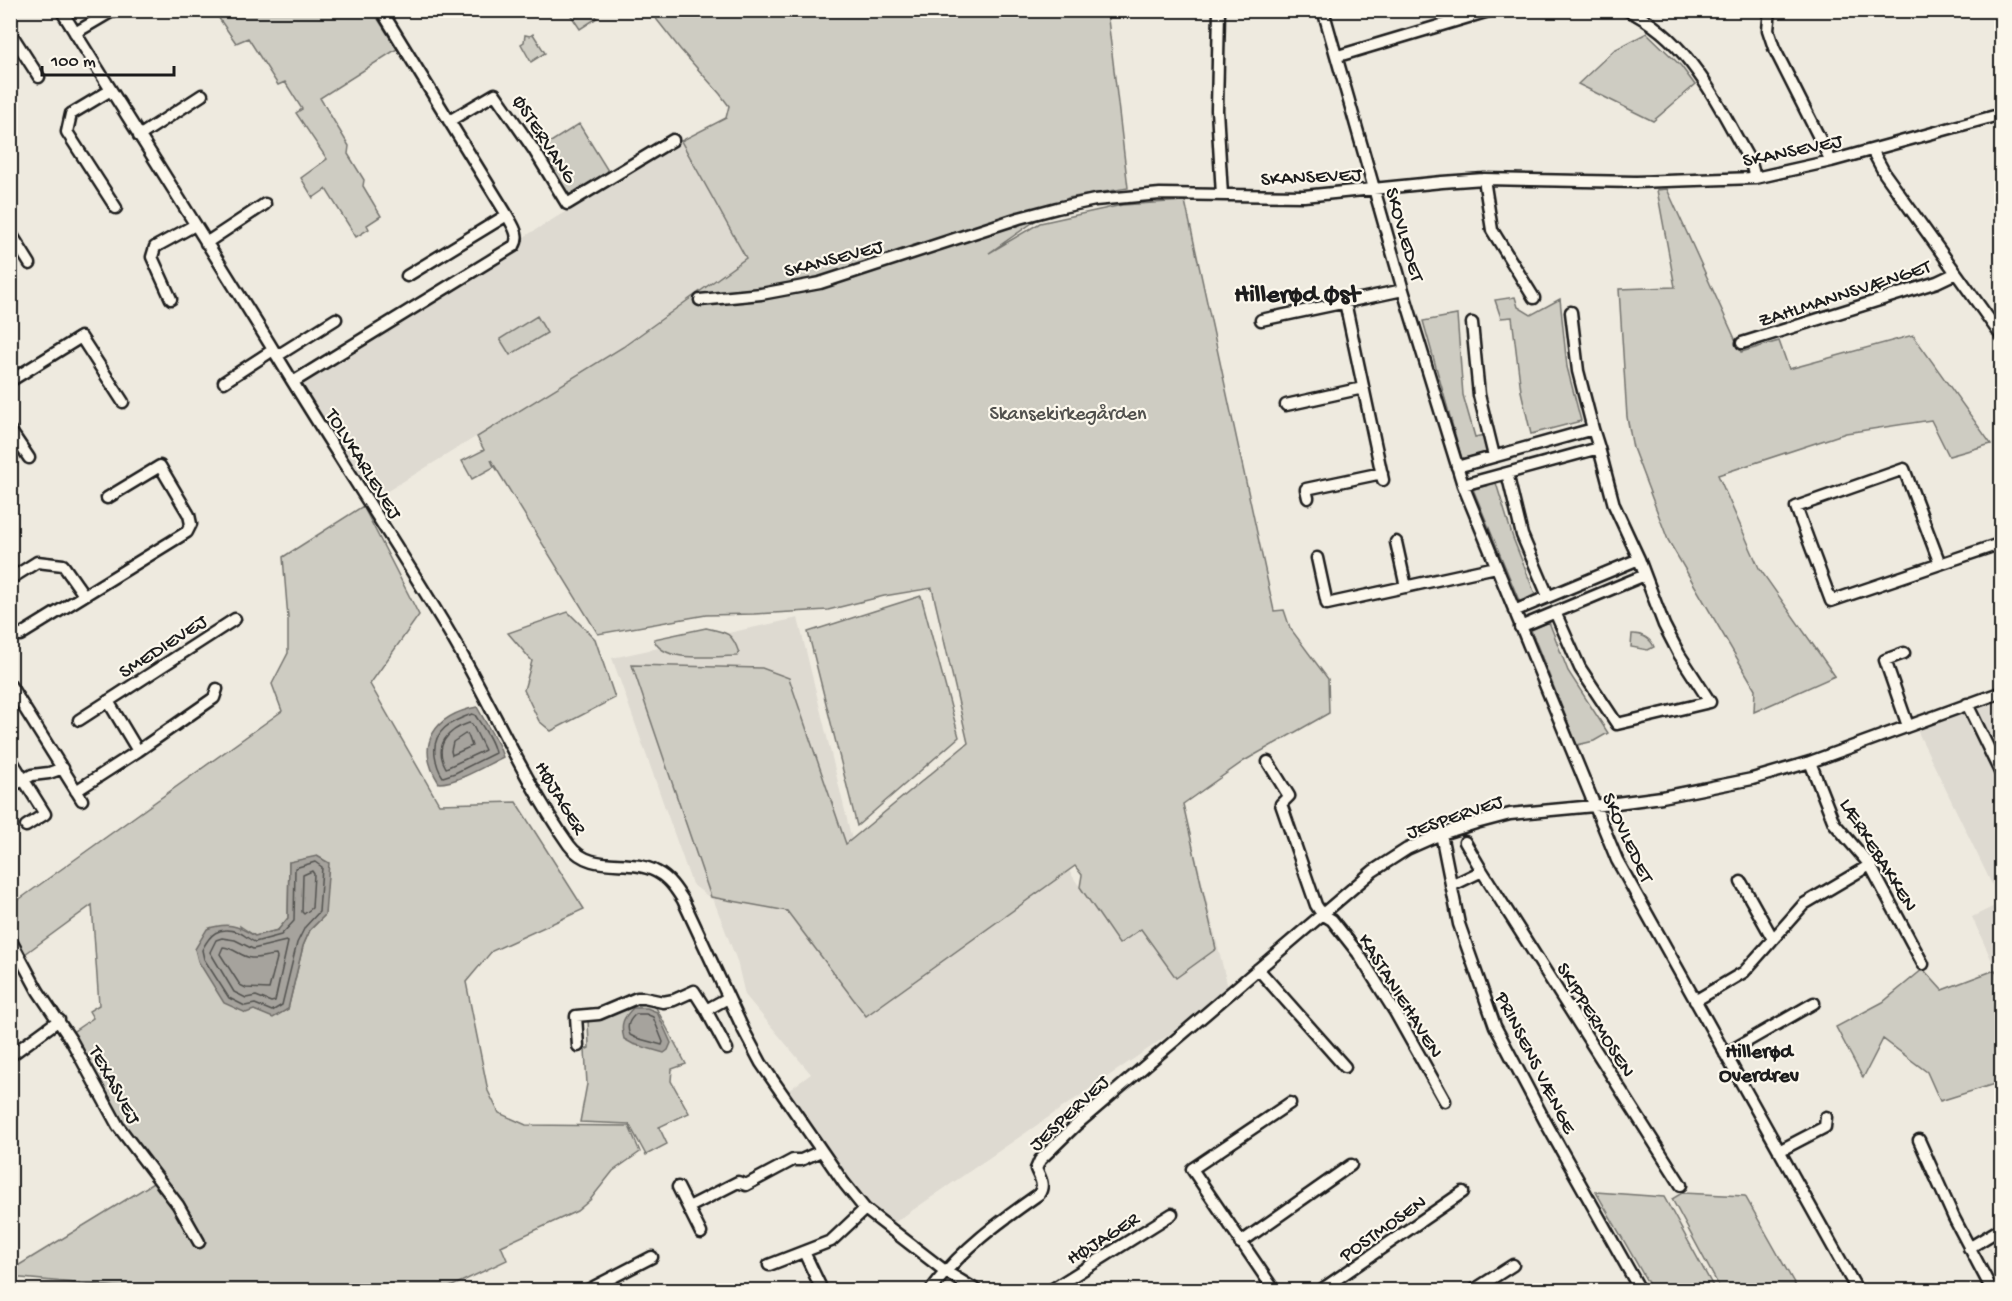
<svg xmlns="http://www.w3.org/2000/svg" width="2012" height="1301" font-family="'Gochi Hand',sans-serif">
<rect width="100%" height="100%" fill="#eeeadf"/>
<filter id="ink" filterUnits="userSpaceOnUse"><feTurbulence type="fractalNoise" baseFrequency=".0167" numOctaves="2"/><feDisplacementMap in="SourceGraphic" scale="12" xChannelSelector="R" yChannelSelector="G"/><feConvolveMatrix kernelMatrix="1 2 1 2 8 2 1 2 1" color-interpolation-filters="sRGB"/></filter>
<g filter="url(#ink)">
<path fill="#dedad1" d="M681,141L746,258L623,347L363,506L290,386L478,265Z
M798,618L855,852L993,755L1081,889L1186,815L1228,988L1199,1014L891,1225L869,1209L785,1093L811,1074L745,995L737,961L714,901L692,884L612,658Z
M2001,695V981L1972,917L2001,903L1916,728Z"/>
<path fill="#ceccc2" stroke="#75746f" stroke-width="1.5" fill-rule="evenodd" d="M214,11H373L397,49L320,98L349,146L348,154L364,180L363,186L381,216L367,225L369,229L356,237L326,189L313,198L301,178L327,159L296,113L302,109L285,82L278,85L248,38L236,43Z
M568,11H593L597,18L580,29Z
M650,11H1107L1128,188L1068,198L989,253L1040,223L1122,205L1185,201L1274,611L1284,610L1290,628L1328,679L1329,713L1244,761L1183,804L1216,949L1176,978L1141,929L1119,944L1080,887L1082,875L1075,866L866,1016L787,911L711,897L632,665L762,668L789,678L846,844L968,743L932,588L884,596L828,610L754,614L706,615L598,634L491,460L494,467L472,479L462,461L484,450L477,437L623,347L746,258L681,141L726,118L729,106L720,94L680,49Z
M1647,33L1681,66L1695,85L1653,121L1578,84L1614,50Z
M533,34L545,53L531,62L521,44L524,42L525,35L530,36Z
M579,124L610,174L570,200L538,150Z
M1667,189L1741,352L1779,341L1789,369L1913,335L1991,444L1949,456L1931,420L1846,433L1718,475L1759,568L1835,676L1754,712L1755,689L1668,540L1633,448L1627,417L1619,289L1675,287L1657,190Z
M1515,297L1518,307L1531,315L1560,299L1567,367L1581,421L1531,434L1521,391L1512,317L1501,318L1495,300Z
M1457,315L1463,395L1475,437L1484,435L1489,452L1462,459L1423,321Z
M537,316L547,333L510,355L500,339Z
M1496,483L1513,538L1535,594L1520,603L1473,489Z
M363,506L419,615L370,684L439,804L516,802L584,909L492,951L466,982L488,1091L499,1113L526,1125L629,1126L640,1152L613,1171L590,1200L577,1211L501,1246L507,1260L444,1290H128V1288L11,1277V1270L155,1182L71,1033L93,1018L89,1011L99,1005L92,905L25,954L11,932L10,906L282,711L272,684L288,653V618L283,557ZM289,863L325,915L310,930L303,946L288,1009L273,1017L254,1010L240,926L255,936L278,930L288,918Z
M921,596L959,737L857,826L808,632Z
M568,612L595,639L615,698L551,731L539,721L524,690L532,661L508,633Z
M1549,622L1568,671L1608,733L1594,741L1577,745L1531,630Z
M706,628C726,632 732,632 739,653L737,656C716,656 661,664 654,639Z
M1632,634C1641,633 1651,639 1654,647L1648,650L1631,647Z
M1923,969L1942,990L1995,970L2001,981V1082L1940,1101L1927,1072L1883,1039L1863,1078L1836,1027L1883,1002Z
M638,1001L653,1002L686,1064L672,1069L671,1081L689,1113L659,1127L667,1144L646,1155L629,1124L580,1122L587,1084L585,1050L589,1048L588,1019Z
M1596,1192L1664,1197L1715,1290H1652Z
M1682,1193L1745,1196L1798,1290H1721L1672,1199Z"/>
<path fill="#a6a39d" stroke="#6f6d69" stroke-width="1.5" d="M477,707L499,746L503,757C486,765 458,783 439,783C414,744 435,715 477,707Z
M317,856L329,863L325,915L310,930L303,946L288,1009L273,1018L254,1010L246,1013L224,1003L198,961L195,949L207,929C227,922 237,925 255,936L278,930L288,918L289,862Z
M633,1008H647L657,1012L671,1043L668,1050L664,1053L633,1044L624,1039C620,1024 623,1018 633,1008Z"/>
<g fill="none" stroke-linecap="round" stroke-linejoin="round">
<path stroke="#535250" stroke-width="1.5" d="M472,714L475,715C482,726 493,740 495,753L455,773L443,777C438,770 436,763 435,755C432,730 452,721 472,714Z
M469,723L472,724L485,750L446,768C433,745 448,730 469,723Z
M465,734L468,735L472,746L452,755L451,751L453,742Z
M315,862L322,867L319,912L305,927L297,943L282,1005L272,1011L255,1004L245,1006L229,998L204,959L202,950C210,934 218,926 238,932C244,934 249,940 255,942L281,935L294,921L295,868Z
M312,871L314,874L312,908L304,914L302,912L303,875Z
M222,938L235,940L253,949L286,941L288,942L275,1001L271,1002L256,996L246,998L234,992L210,952L216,940Z
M223,947C234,948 240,956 251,958C259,959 268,955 276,955L277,958L269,989L246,988L240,985L220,954Z
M636,1014H646L653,1017L663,1042L662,1045L636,1038L630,1035C626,1026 629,1020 636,1014Z"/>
<g stroke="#1c1c1c" stroke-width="15">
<path id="minor" d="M61,10C133,126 206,240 277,356C330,444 387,529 440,617C486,691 519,774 569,845C591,875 629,856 657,872C669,878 676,889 683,900L744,1031L761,1063L844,1183L865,1209L945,1271L976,1290
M1219,10L1217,110L1222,195
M1323,10L1403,290L1463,485L1617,860L1857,1290
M1627,10C1691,40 1718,106 1751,163L1755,178
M1770,10L1768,30L1774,48L1831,161
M10,32L39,77
M75,33L114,10
M1338,56L1492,10
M111,90L71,114L67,132L116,208
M449,121L495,94L534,150L567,204L673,140
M139,136L202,95
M1872,150L1885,174L2002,337
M1484,179L1492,230L1534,298
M10,232L30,264
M206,243L265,204
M407,276L507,215
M171,299L152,257L155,247L195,225
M700,300L761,294L820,283L1019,218L1057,208L1095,200L1160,194L1304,196L1442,182L1484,179L1636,182L1755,178L1831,161L2002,114
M1345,302L1383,480
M1571,312L1578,371L1593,429
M1261,320L1403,290
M1472,323L1479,395L1494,456
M1742,343L1937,282L1956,273
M277,356L336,319
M10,381L81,337L123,402
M224,382L273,350
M293,382L514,246C521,235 512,225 507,215L381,10
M1286,405L1363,388
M10,430L29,458
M1599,448L1614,505L1639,559
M1457,467L1593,429L1599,448L1463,485
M1507,473L1522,535L1548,596
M1308,498L1306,489L1382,473
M1396,542L1406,587
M1317,558L1327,604L1496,567
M1940,564L1904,469L1796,507L1831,601L2002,543
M10,579L37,562L63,565L84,595
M1514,611L1639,559L1645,575L1520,627
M1555,612L1580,668L1617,724L1710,702L1679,654L1664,625L1645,575
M20,635L187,532L191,524L189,515L160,466L107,498
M1904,653L1885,660L1908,726
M10,685L82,800
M108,701L138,751
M1967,704L2002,776
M79,720L235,619
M10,758L45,814L26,826
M1268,762L1289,796L1281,804L1316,905L1322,914L1332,920L1358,953L1395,1012L1445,1101
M1810,762L1834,823L1870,865L1923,964
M10,787L32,775L49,773L63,768
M76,791L138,751L214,698L217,689
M1441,834L1459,924L1495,1026L1546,1123L1640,1290
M1465,842L1482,871
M1741,882L1773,939
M1451,886L1482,871L1681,1185
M10,939L38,991L71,1040L118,1126L178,1205L199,1242
M1258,969L1345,1067
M1695,1001L1744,972L1804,904L1870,865
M578,1046L576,1016L599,1014L637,998H644L663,1002L674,1000L694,991L706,1010
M727,1049L706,1010L728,998
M1725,1054L1814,1003
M10,1056L59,1020
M1919,1140L1954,1218L1992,1290
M1779,1151L1825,1127L1826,1117
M678,1187L701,1233
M689,1207L738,1182L746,1185L793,1160H801L821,1151
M1240,1243L1351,1165
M1969,1248L2002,1228
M804,1252L822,1290
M769,1265L831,1241L865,1209
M588,1290L652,1257
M931,1290C960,1250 999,1222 1039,1194C1045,1185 1040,1178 1036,1169L1040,1160L1076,1125L1373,871L1407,849L1441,834L1476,823L1510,814L1594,806L1662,797L1752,779L1810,762L2002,692
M1051,1290L1172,1214
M1274,1290L1192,1169L1290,1103
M1321,1290L1463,1192
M1474,1290L1513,1265"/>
</g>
<use href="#minor" stroke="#fbf7ec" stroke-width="10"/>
</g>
</g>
<g text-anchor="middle" stroke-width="4.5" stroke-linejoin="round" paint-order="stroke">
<g font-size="20" fill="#1c1c1c" stroke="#fbf7ec">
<text transform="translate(546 138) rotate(57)" y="7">ØSTERVANG</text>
<text transform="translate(1792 149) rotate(-12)" y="7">SKANSEVEJ</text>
<text transform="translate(1311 175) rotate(-3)" y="7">SKANSEVEJ</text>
<text transform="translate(1406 234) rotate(74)" y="7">SKOVLEDET</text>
<text transform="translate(833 257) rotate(-15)" y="7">SKANSEVEJ</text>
<text transform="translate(1844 292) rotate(-18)" y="7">ZAHLMANNSVÆNGET</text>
<text transform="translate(365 463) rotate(58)" y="7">TOLVKARLEVEJ</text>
<text transform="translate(162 645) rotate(-33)" y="7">SMEDIEVEJ</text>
<text transform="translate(562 797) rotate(59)" y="7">HØJAGER</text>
<text transform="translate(1454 815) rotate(-19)" y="7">JESPERVEJ</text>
<text transform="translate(1629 837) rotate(65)" y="7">SKOVLEDET</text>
<text transform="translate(1880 854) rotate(58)" y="7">LÆRKEBAKKEN</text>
<text transform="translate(1402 995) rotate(58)" y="7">KASTANIEHAVEN</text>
<text transform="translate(1597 1019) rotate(58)" y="7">SKIPPERMOSEN</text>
<text transform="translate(1537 1062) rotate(63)" y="7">PRINSENS VÆNGE</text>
<text transform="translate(116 1084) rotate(61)" y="7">TEXASVEJ</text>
<text transform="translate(1068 1112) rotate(-43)" y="7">JESPERVEJ</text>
<text transform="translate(1382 1227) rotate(-35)" y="7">POSTMOSEN</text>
<text transform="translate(1102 1237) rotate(-32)" y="7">HØJAGER</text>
</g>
<g font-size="20" fill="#51514e" stroke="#fbf7ec">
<text x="1068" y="419">Skansekirkegården</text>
</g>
<g font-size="21" font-weight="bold" fill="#1c1c1c" stroke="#fbf7ec">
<text x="1759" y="1057">Hillerød<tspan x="1759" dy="24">Overdrev</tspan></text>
</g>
<g font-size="26" font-weight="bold" fill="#1c1c1c" stroke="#fbf7ec">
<text x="1297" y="301">Hillerød Øst</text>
</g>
</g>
<rect width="2012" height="1301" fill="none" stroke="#fbf7ec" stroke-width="36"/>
<rect x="18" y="18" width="1976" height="1265" fill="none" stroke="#1c1c1c" stroke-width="2" filter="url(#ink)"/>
<path d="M42 66v9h132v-9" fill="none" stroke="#1c1c1c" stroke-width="3"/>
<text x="51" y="66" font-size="18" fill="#1c1c1c" stroke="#fbf7ec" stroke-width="4.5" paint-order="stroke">100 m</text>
</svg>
